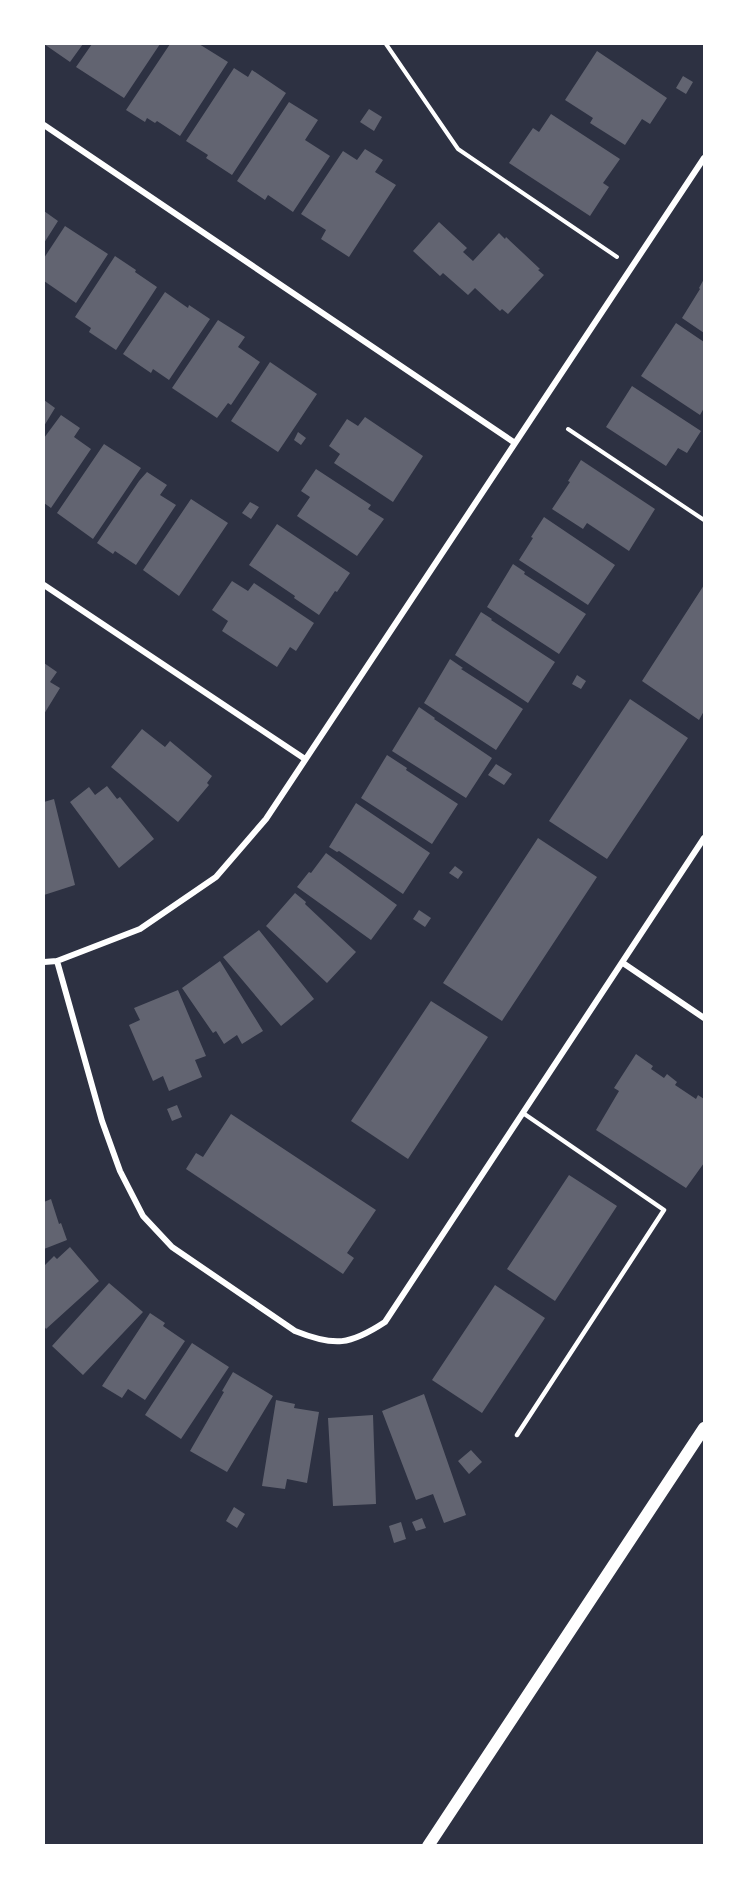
<svg xmlns="http://www.w3.org/2000/svg" width="748" height="1889" font-family="Overpass,sans-serif">
<rect width="100%" height="100%" fill="#2d3142"/>
<path fill="#626471" d="M44,44H83L70,62Z
M92,44H160L124,98L76,67Z
M170,44H199L228,62L180,136L157,121L155,123L147,118L145,122L126,110Z
M597,51L667,98L650,124L642,119L625,145L590,123L593,118L565,100Z
M234,68L248,77L252,70L286,93L232,175L206,158L208,155L186,141Z
M683,76L693,82L686,94L676,88Z
M289,102L318,120L305,140L330,156L293,212L268,195L265,200L237,181Z
M369,109L382,117L374,131L360,122Z
M551,114L620,159L603,183L609,187L590,216L509,163L533,128L539,132Z
M365,149L383,160L375,172L396,185L349,257L321,239L326,230L301,214L343,151L357,160Z
M44,211L58,221L44,243Z
M439,222L467,248L463,252L473,261L499,233L505,239L506,237L540,269L538,270L544,275L508,314L502,309L500,311L475,288L468,295L443,273L440,276L413,251Z
M65,226L108,254L76,303L44,281V258Z
M115,256L136,270L135,272L157,287L116,350L89,332L91,328L75,317Z
M704,279V333L682,318L700,289L699,288Z
M165,292L188,308L189,305L210,319L169,380L153,369L151,373L123,354Z
M218,320L245,337L238,347L260,362L231,405L228,403L217,418L172,388Z
M676,323L704,342V408L700,415L641,376Z
M270,362L317,394L278,452L231,421Z
M632,386L701,431L687,453L678,448L666,466L606,427Z
M44,400L55,408L44,426Z
M61,415L80,428L74,437L91,449L51,508L44,503V438Z
M365,417L423,456L393,502L334,463L340,454L329,446L347,419L358,426Z
M298,432L306,438L301,445L294,440Z
M104,444L141,468L93,539L57,513Z
M581,460L655,509L629,551L587,523L583,529L552,509L570,482L568,481Z
M316,469L371,505L368,509L384,519L357,556L297,516L310,497L301,491Z
M147,472L167,485L160,495L176,505L136,565L115,551L113,554L97,543L139,481Z
M191,499L228,523L179,596L143,570Z
M250,502L259,507L251,519L242,513Z
M544,517L615,565L588,605L519,560L533,538L531,537Z
M277,524L350,573L337,592L335,591L319,615L294,598L295,596L249,565Z
M513,564L525,572L524,574L586,614L559,654L487,607Z
M232,581L248,591L254,583L314,623L296,651L290,647L277,667L222,631L228,621L212,610Z
M704,585V711L699,720L642,681Z
M481,612L492,619L491,620L555,662L528,703L455,655Z
M450,659L463,668L461,669L523,709L496,750L424,703Z
M44,663L57,672L50,682L60,688L44,714Z
M577,675L586,681L581,689L572,684Z
M630,699L688,738L607,859L549,821Z
M419,707L435,718L434,719L492,758L466,798L392,751Z
M142,729L165,747L170,741L212,776L207,783L209,785L178,822L111,767Z
M387,755L407,768L406,770L458,804L432,844L361,798Z
M496,764L512,774L504,785L488,775Z
M107,786L117,799L120,797L154,839L119,868L70,802L89,787L95,795Z
M54,799L75,885L44,895V802Z
M356,803L430,853L403,894L339,851L337,852L329,847Z
M538,838L597,877L502,1021L443,983Z
M326,853L397,905L371,940L297,887L309,872L311,873Z
M455,866L463,872L458,879L449,873Z
M295,893L306,902L305,904L356,952L327,983L266,926Z
M419,910L431,918L425,927L413,919Z
M259,930L314,999L281,1026L223,957Z
M220,961L263,1031L242,1044L237,1035L224,1044L216,1031L213,1033L182,988Z
M178,990L206,1056L195,1060L202,1077L169,1091L163,1076L153,1081L129,1025L140,1020L134,1008Z
M431,1001L488,1037L408,1159L351,1121Z
M636,1054L653,1066L651,1069L664,1078L667,1074L677,1082L675,1085L696,1099L698,1095L704,1099V1163L686,1188L596,1130L619,1091L614,1088Z
M177,1105L182,1117L172,1121L167,1109Z
M231,1114L376,1210L347,1253L354,1258L343,1274L186,1169L196,1153L203,1157Z
M569,1175L617,1206L555,1301L507,1269Z
M51,1199L59,1224L61,1223L67,1240L44,1249V1202Z
M70,1247L99,1281L46,1329L44,1326V1266L54,1256L57,1259Z
M109,1283L143,1312L83,1375L52,1346Z
M495,1285L545,1318L482,1413L432,1380Z
M150,1313L165,1323L163,1326L185,1341L145,1400L128,1389L122,1398L102,1386Z
M192,1343L229,1367L181,1439L145,1415Z
M233,1372L273,1396L227,1472L190,1451L224,1392L222,1391Z
M424,1394L466,1515L444,1523L433,1494L416,1500L382,1411Z
M276,1400L295,1404L294,1408L319,1412L307,1483L287,1479L285,1489L262,1486Z
M373,1415L376,1504L333,1506L328,1418Z
M471,1450L482,1462L469,1474L458,1461Z
M234,1507L245,1514L237,1528L226,1521Z
M422,1518L426,1528L416,1531L412,1522Z
M401,1522L406,1539L394,1543L389,1526Z"/>
<g fill="none" stroke-linecap="round" stroke-linejoin="round">
<path stroke="#fff" stroke-width="4" d="M386,44L458,149L617,257
M568,429L704,520"/>
<path stroke="#fff" stroke-width="4.5" d="M517,1435L664,1210L523,1113"/>
<path stroke="#fff" stroke-width="6" d="M44,125L515,443
M44,585L305,759
M57,961L102,1121L120,1171L143,1216L172,1247L295,1331C335,1347 350,1345 385,1322L704,838
M44,962L57,961L140,929L216,877L266,819L704,158
M623,963L704,1018"/>
<path stroke="#fff" stroke-width="12" d="M428,1846L704,1428"/>
</g>
<rect width="748" height="1889" fill="none" stroke="#ffffff" stroke-width="90"/>
</svg>
